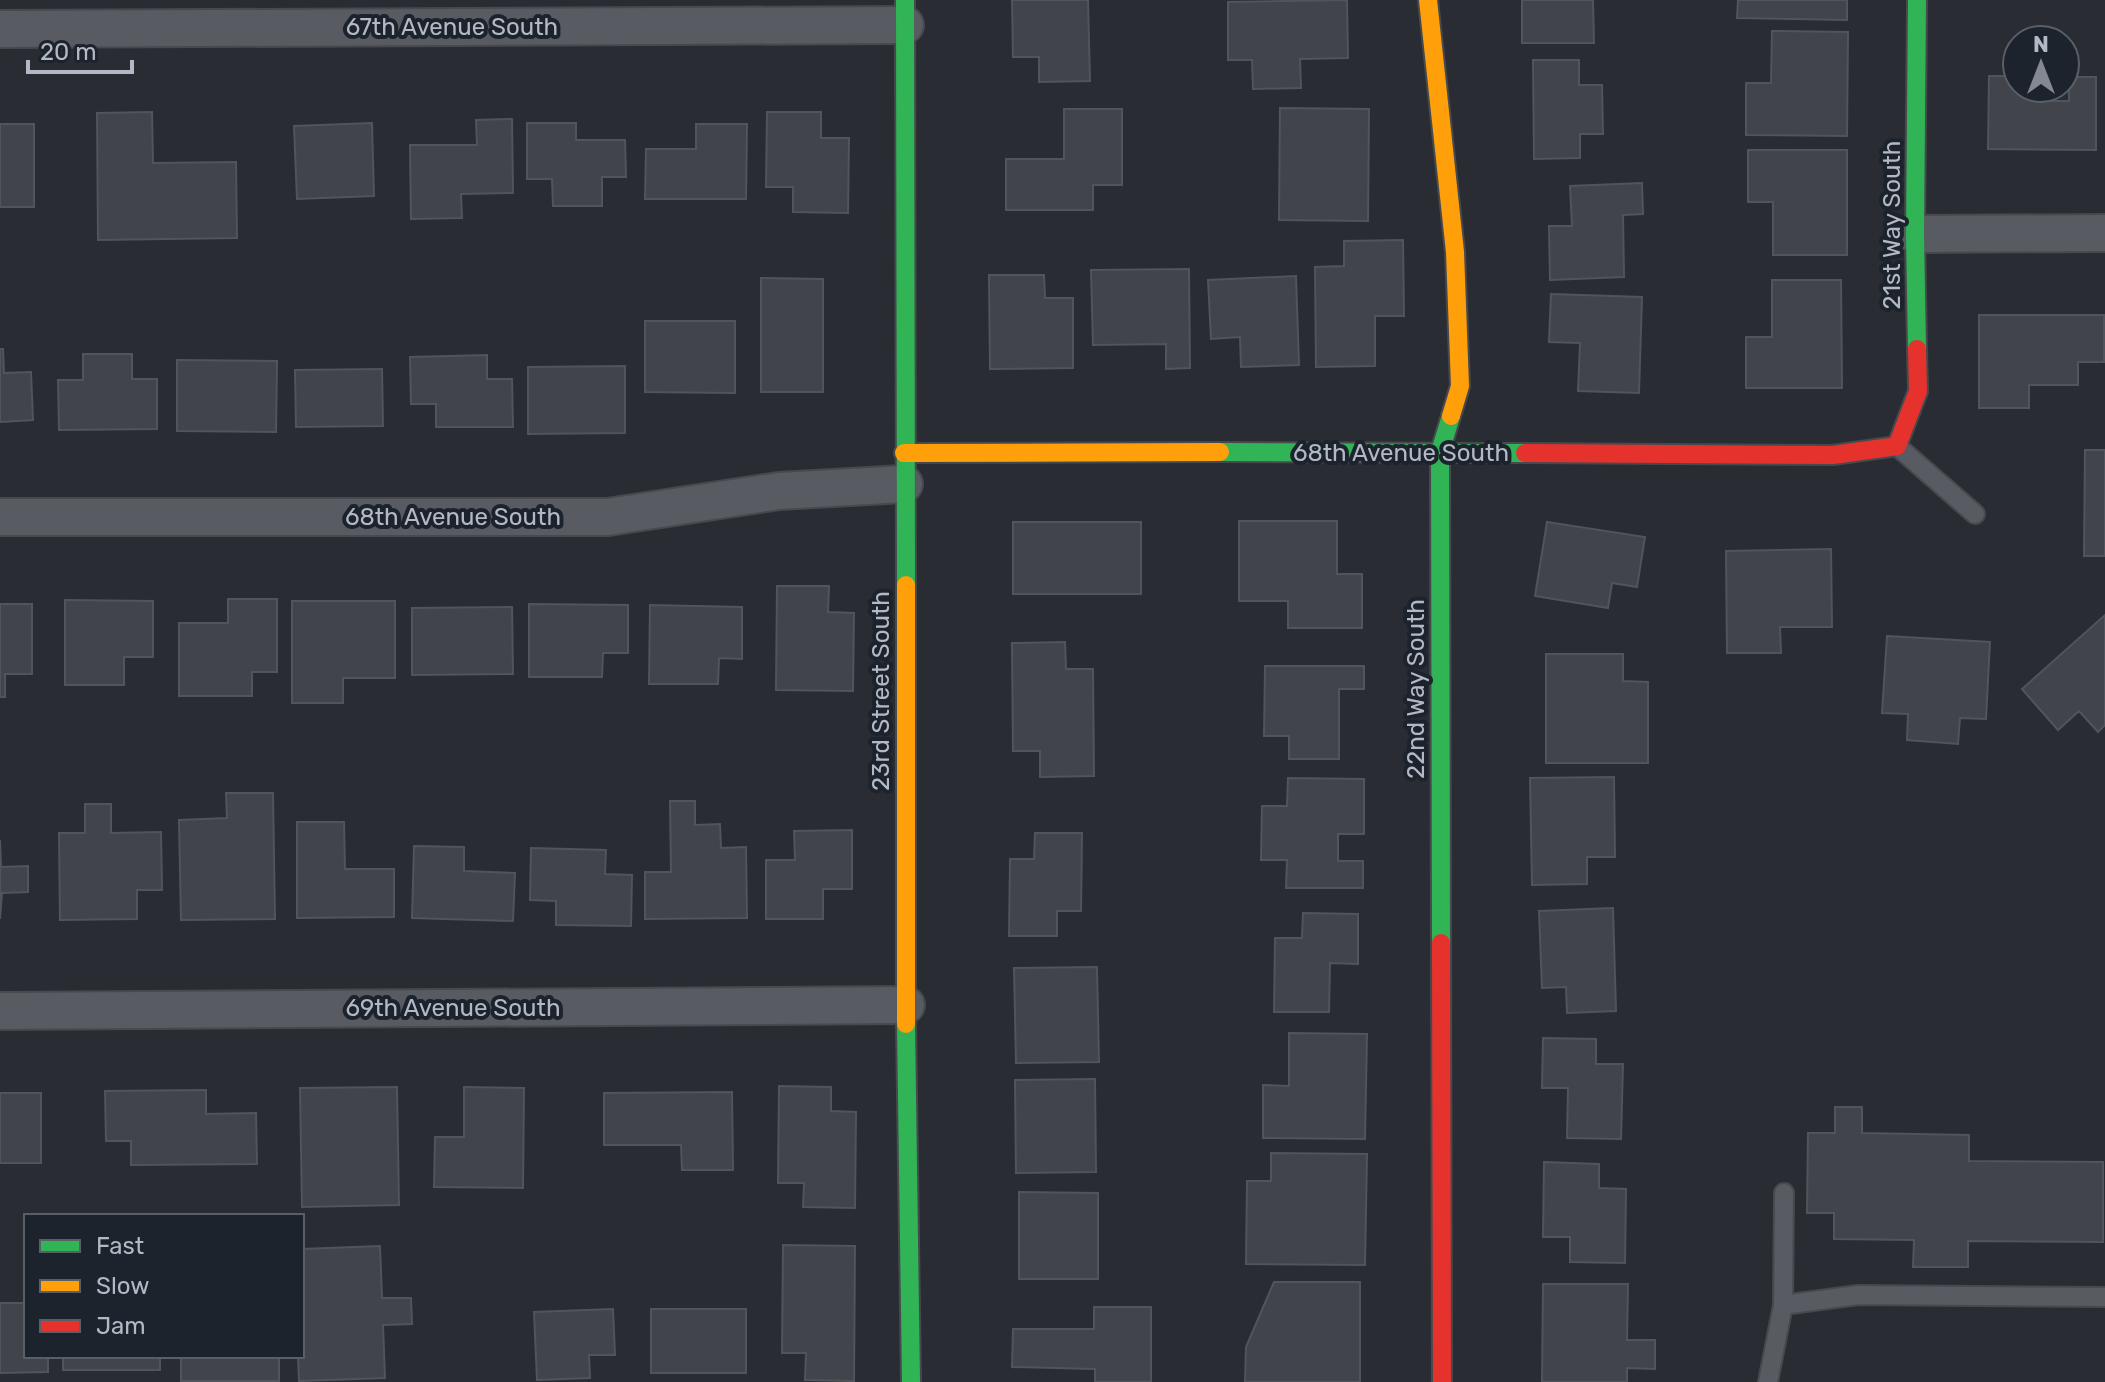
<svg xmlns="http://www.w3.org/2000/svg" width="2105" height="1382" font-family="Rubik,sans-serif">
<rect width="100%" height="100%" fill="#292d33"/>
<path fill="#41444a" stroke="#50545b" stroke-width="2" d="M1012,0H1088L1090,81L1039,82V57H1013Z
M1347,0L1348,58L1300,59L1301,88L1253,89L1252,60H1228V2Z
M1522,0H1593L1594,43H1522Z
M1738,0H1847V20L1737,18Z
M1772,31L1848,32L1847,136L1746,135V83H1771Z
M1533,60H1579V85H1602L1603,134H1580V158L1534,159Z
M1989,76H2017V88H2042V101H2069V77H2096V150L1988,149Z
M1280,108L1369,109L1368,221L1279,220Z
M1064,109H1122V185H1093V210H1006V159H1064Z
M152,112L153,163L236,162L237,238L98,240L97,113Z
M767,112H821V138H849L848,213L793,212V187H766Z
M512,119L513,193L461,194L462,218L411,219L410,145H477L476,120Z
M372,123L374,196L297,199L294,126Z
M527,123H576V140H625L626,177H602V206H553L552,179H527Z
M0,124H34V207H0Z
M696,124H747L746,199H645L646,149H696Z
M1748,150H1847V255H1773V202H1748Z
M1642,183L1643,214L1623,215L1624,277L1550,280L1549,226H1572L1570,186Z
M1403,240L1404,316H1375V366L1316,367L1315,267L1344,266V241Z
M1189,269L1190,368L1166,369V344L1093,345L1091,270Z
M989,275H1044L1045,298H1073V368L990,369Z
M1296,276L1299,365L1241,367L1240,337L1211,339L1208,280Z
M761,278L823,279V392H761Z
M1772,280H1841L1842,388H1746V337H1772Z
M1551,294L1642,297L1639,393L1578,391L1580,343L1549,342Z
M1979,315H2104V362H2078V385H2029V408H1979Z
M645,321H735V393L645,392Z
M0,349H3L4,373L31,372L33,420L0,422Z
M83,354H132V379H157V429L59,430L58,380H83Z
M487,355V379H512L513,427H436V404H411L410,357Z
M177,360L277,361L276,432L177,431Z
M625,366V433L528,434V367Z
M382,369L383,426L296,427L295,370Z
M2085,450H2105V556H2084Z
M1239,521H1337V574H1362V628H1288V601H1239Z
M1013,522H1141V594H1013Z
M1547,522L1645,537L1637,587L1612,583L1608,608L1535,596Z
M1831,549L1832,627H1780L1781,653H1727L1726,551Z
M777,586H829L828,612L854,613L853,691L776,690Z
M228,599H277V672H252V696H179V623H228Z
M65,600L153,601V657H124V685H65Z
M292,601H395V678H343V703H292Z
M0,604H32V674H5V697H0Z
M529,604L628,605V653H603L602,677H529Z
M650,605L742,607V659L719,658L718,684H649Z
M512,607L513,674L412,675V608Z
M2105,615V725L2098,732L2079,711L2058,730L2022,689Z
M1887,636L1990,642L1986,719L1960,718L1958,744L1907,740L1908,714L1882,713Z
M1065,642L1066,669H1093L1094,776L1040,777V751H1013L1012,643Z
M1546,654H1623V681L1648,682V763H1546Z
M1265,666H1364V689H1339V759H1289V736H1264Z
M1614,777L1615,857H1587V884L1532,885L1530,778Z
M1288,778L1364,779V834H1338V861H1363V888H1286L1287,860H1261L1262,806H1287Z
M226,793H273L275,919L181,920L179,820L227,818Z
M670,801H695V825L720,824L721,848L746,847L747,918L645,919V872H671Z
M85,804H111V833L161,832L162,890H137V919L60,920L59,833H85Z
M297,822H344L345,869H394V917L297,918Z
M852,830V889H823V919H766V860H795L794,831Z
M1035,833H1082L1081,911H1057V936H1009L1010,859H1034Z
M0,840L1,867L28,866V892L2,893L0,919Z
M414,846L464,847V871L515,873L513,921L412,918Z
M531,848L606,850L605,874L632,875L631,926L556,925V901L530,900Z
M1613,908L1616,1011L1567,1013L1566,987L1542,988L1539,911Z
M1303,913L1358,914V964L1330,963L1329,1012H1274L1275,938H1302Z
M1097,967L1099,1062L1016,1063L1014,968Z
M1289,1033L1367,1034L1365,1139L1263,1138V1085L1289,1086Z
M1543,1038L1596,1039V1064H1623L1621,1139L1567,1138L1568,1088H1542Z
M1095,1079L1096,1172L1016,1173L1015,1080Z
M779,1086L831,1087V1111L856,1112L855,1208L803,1207L804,1183H778Z
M397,1087L399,1205L302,1207L300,1088Z
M464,1087L524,1088L523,1188L434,1187L435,1137H464Z
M206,1090V1114L256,1113L257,1164L131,1165V1141H106L105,1091Z
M732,1092L733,1170H682L681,1145H604V1093Z
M0,1093H41V1163H0Z
M1835,1107H1862V1133L1969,1135V1161L2103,1162V1242L1968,1241V1267H1913L1914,1240L1834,1239V1213H1807L1808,1133H1835Z
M1271,1153L1367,1154L1365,1265L1246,1264L1247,1181H1271Z
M1544,1162L1599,1164V1188L1626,1189L1625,1263L1570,1262V1237H1543Z
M1019,1192L1098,1193V1279H1019Z
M783,1245L855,1246L854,1381L805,1380L806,1353H782Z
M380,1246L382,1298H411L412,1324L383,1325L385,1378L299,1381L298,1356H302V1249Z
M1274,1282H1360V1382H1245L1246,1347Z
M1543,1284H1628L1627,1340H1655V1369L1627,1368V1382H1542Z
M0,1303H26V1356H48V1372L0,1373Z
M1094,1307H1151V1382H1095V1369L1012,1367L1013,1329H1094Z
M613,1309L615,1355H589L590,1378L537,1380L534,1312Z
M651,1309H746V1373H651Z
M63,1356H160V1370H63Z
M181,1356H279V1381H181Z"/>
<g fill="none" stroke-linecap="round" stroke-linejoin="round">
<g stroke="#46494e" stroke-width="22">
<path id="lane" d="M1897,446L1975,514
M1783,1305L1858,1295L2105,1297
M1768,1382L1783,1305L1784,1193"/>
</g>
<g stroke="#46494e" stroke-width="40">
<path id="street" d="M0,29L905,25
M1915,234L2105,233
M0,517H608L779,491L904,484
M0,1011L906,1005"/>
</g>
<g stroke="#46494e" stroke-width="22">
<path id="fast" d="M905,0L906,585
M1917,0L1915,234L1917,349
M1220,452L1525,453
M1441,943L1440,452L1451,416
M906,1024L911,1382"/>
</g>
<g stroke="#46494e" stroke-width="22">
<path id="slow" d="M1428,0L1455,252L1460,386L1451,416
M904,453L1220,452
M906,585V1024"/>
</g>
<g stroke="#46494e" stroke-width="22">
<path id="jam" d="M1525,453L1833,455L1897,446L1918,391L1917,349
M1441,943L1442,1382"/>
</g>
<use href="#lane" stroke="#585b62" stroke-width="18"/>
<use href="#street" stroke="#585b62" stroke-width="36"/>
<use href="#fast" stroke="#30b455" stroke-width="18"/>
<use href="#slow" stroke="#ff9f0a" stroke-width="18"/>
<use href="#jam" stroke="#e5322d" stroke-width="18"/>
</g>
<g text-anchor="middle" stroke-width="8" stroke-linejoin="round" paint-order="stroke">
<g font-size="24" fill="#b3b9c4" stroke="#1d232d">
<text x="452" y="35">67th Avenue South</text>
<text transform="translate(1892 225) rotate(-90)" y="8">21st Way South</text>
<text x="1401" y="461">68th Avenue South</text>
<text x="453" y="525">68th Avenue South</text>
<text transform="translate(1416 689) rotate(-90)" y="8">22nd Way South</text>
<text transform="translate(881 691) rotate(-90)" y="8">23rd Street South</text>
<text x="453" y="1016">69th Avenue South</text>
</g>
</g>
<rect x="24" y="1214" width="280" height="144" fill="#1d232d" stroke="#595f69" stroke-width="2"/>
<rect x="40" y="1240" width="40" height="12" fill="#30b455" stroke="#595f69" stroke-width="2"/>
<text x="96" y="1254" font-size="24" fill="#b3b9c4">Fast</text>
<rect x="40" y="1280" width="40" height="12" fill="#ff9f0a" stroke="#595f69" stroke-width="2"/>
<text x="96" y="1294" font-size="24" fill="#b3b9c4">Slow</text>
<rect x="40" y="1320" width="40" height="12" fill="#e5322d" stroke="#595f69" stroke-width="2"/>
<text x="96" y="1334" font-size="24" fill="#b3b9c4">Jam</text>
<g transform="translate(2041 64)"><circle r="38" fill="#1d232d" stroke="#595f69" stroke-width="2"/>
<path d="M0-6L14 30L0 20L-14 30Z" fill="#838891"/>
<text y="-12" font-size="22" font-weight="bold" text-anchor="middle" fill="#b3b9c4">N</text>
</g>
<path d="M28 60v12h104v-12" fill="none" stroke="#b3b9c4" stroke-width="4"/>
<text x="40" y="60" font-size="24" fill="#b3b9c4" stroke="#1d232d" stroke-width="6" paint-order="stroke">20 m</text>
</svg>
